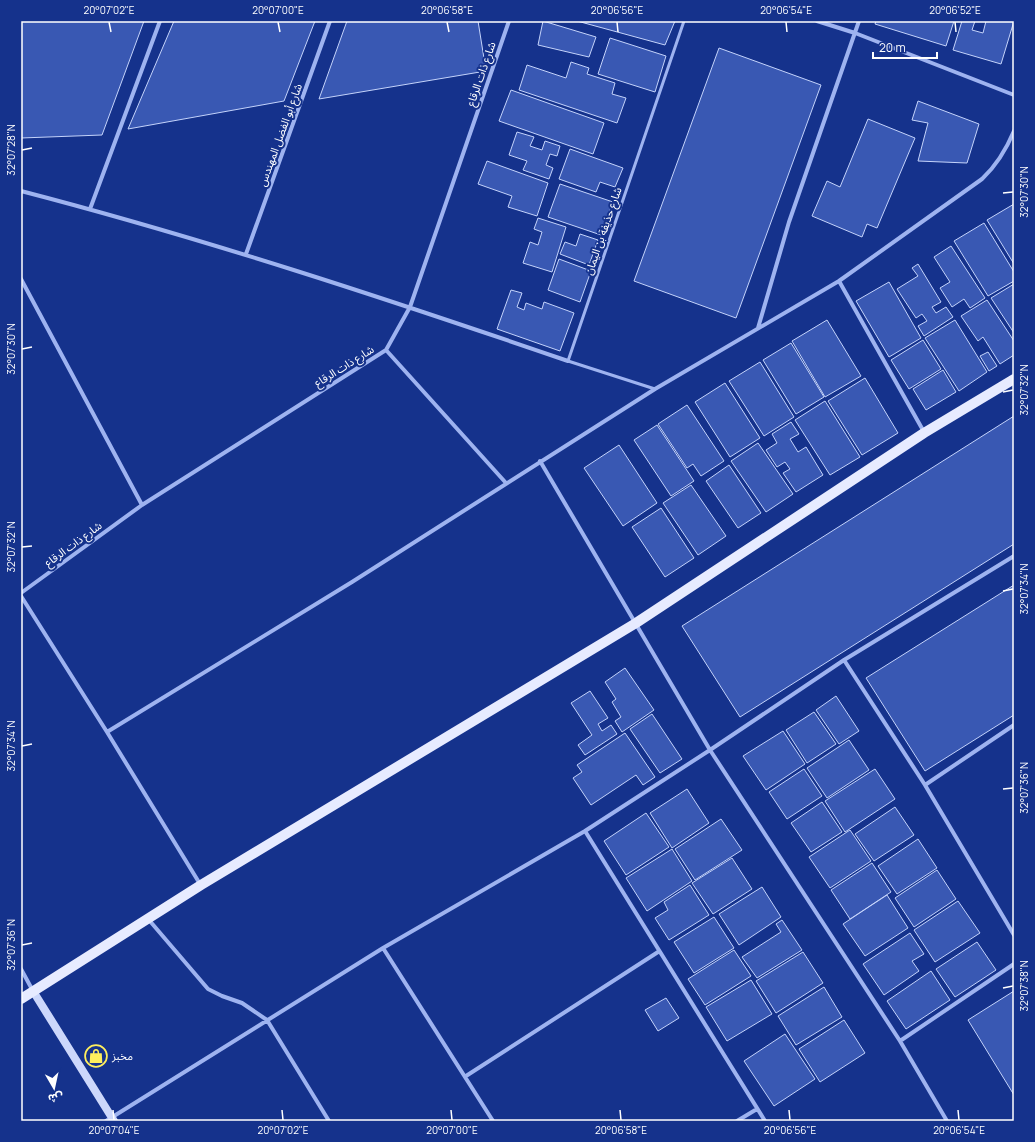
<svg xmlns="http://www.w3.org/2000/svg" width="1035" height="1142" font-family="Manrope,'Noto Sans Arabic',sans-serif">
<rect width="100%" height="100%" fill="#15328c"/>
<path fill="#3958b3" stroke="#c4d3fb" d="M21,21H144L102,135L21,138Z
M174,21H315L284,101L128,129Z
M347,21H478L486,71L319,99Z
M543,21L596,37L589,57L538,45Z
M577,21H675L665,45Z
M876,21H954L946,46L875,24Z
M962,21H975L972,30L983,33L986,21H1014L1001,64L953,50Z
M610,38L666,56L655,92L598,74Z
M719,48L821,85L736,318L634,281Z
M571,62L589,68L587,74L615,83L612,94L626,98L617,123L519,90L527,65L566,78Z
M511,90L604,123L593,154L499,121Z
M918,101L979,124L967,163L918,161L928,123L912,120Z
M868,119L915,138L877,228L867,224L862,237L812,216L827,181L840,187Z
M517,132L534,137L530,146L542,150L545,141L560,146L557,156L550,154L546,165L553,168L549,179L523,170L527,161L509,155Z
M570,149L623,168L615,187L600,182L596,192L559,179Z
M487,161L548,183L537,216L508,207L512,196L478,184Z
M560,184L613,202L601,235L548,217Z
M1014,204V264L987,220Z
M538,218L566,227L552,272L523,263L530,242L538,245L542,232L534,229Z
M984,223L1014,272V281L988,296L954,241Z
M580,234L598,240L589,265L560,254L565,242L576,246Z
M951,246L985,298L970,308L964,299L952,307L940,288L950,282L934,257Z
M559,259L591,271L580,302L548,290Z
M918,264L941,302L932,307L936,313L946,307L953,317L924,336L918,326L927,321L922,314L916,318L897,289L918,276L912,268Z
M889,282L921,338L889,357L856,301Z
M1014,284V333L991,298Z
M511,290L522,293L517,307L524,310L526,303L542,309L544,302L574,313L560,351L497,329Z
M987,300L1014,341V355L1000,364L983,337L978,341L961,316Z
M827,320L861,376L825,397L792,341Z
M955,320L987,372L959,391L925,338Z
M923,340L941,369L909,389L891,360Z
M791,343L824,397L796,414L763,360Z
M988,352L997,366L989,371L980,356Z
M760,362L794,417L764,436L729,381Z
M943,370L956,392L926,410L913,389Z
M865,378L898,433L862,455L828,401Z
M725,383L760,438L730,457L695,402Z
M825,401L860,457L830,475L795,420Z
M687,405L724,461L701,476L693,464L687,468L658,424Z
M1014,416V544L740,717L682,626Z
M791,422L799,434L790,439L798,452L806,447L823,475L796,492L783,473L790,469L785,462L777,467L766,450L777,443L772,434Z
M657,425L694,481L671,496L634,440Z
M758,443L793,494L766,512L731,461Z
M619,445L657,503L623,526L584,468Z
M729,465L761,513L738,528L706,481Z
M691,485L726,536L698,555L663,503Z
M661,508L694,558L665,577L632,527Z
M1014,585V715L925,771L866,678Z
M625,668L654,710L622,732L615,721L621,717L612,702L616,699L605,682Z
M590,691L608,718L598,724L602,731L611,725L617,734L585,755L578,745L592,735L571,703Z
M836,696L859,731L839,744L816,710Z
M814,712L836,744L807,763L786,730Z
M652,714L682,759L660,773L630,729Z
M783,731L805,764L766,790L743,756Z
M625,733L655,777L643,785L636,775L591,805L573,778L582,772L577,765Z
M849,740L869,770L827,798L807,768Z
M804,769L822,796L787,819L769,792Z
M875,769L895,799L845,832L825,801Z
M687,789L709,823L672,848L650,813Z
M822,802L842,832L811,852L791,823Z
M895,807L914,835L874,861L855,834Z
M646,813L669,847L626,875L604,841Z
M721,819L742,850L695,880L675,849Z
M850,830L871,861L830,888L809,857Z
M918,839L937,868L897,894L878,866Z
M672,849L692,881L647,911L626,878Z
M732,858L752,889L713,914L692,883Z
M872,863L891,892L850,919L831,890Z
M937,870L956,899L914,927L895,898Z
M690,885L709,915L669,940L655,918L668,910L664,902Z
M762,887L781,917L739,945L719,914Z
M887,895L908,928L865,956L843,924Z
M958,901L980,933L935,962L914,930Z
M714,917L734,948L694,973L674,942Z
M782,920L802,950L757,978L742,957L781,932L776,924Z
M910,933L924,954L912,961L919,971L884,995L863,964Z
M977,942L996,970L955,997L936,969Z
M734,950L751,976L705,1005L688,979Z
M803,952L823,983L776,1013L756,981Z
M931,971L950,1000L906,1029L887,1001Z
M751,980L772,1014L727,1041L706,1007Z
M824,987L842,1017L796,1045L778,1016Z
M1014,991V1095L968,1020Z
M666,998L679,1018L658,1031L645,1010Z
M844,1020L865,1053L820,1082L799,1049Z
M785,1034L815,1079L774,1106L744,1061Z"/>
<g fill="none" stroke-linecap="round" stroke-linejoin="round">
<path stroke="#9eb3f0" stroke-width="3" d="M655,389L568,361L684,21"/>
<path stroke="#9eb3f0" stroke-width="4" d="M817,21L855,33L1014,95
M21,191C206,239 387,299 568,361
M90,209L160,21
M246,254L330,21
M21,279L142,505
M839,281L924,432
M758,328L789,222L859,21
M386,350L506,483
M540,461L710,750L900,1041L947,1121
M21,593L142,505L386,350L410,307L509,21
M21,596L107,732L200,884
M844,660L925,785L1014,935
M107,732L352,582L655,389L839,281L982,179C997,165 1006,150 1014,131
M925,785L1014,725
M585,831L765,1121
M149,920L208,989L222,996L242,1003L267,1020L329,1121
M383,948L493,1121
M21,969L33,991
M900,1041L1014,964
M466,1076L658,952
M106,1121L383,948L585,831L710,750L844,660L1014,556
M737,1121L757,1109"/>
<path stroke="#ccd7fb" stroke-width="8" d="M33,991L114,1121"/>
<path stroke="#e7ebff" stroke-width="10" d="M21,999L201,885L636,623L924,433L1014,379"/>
</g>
<path fill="none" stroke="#fff" stroke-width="1.5" d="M109,22L111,32M278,22L280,32M447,22L449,32M617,22L618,32M786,22L787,32M955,22L956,32M22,150L32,148M1003,193L1013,192M22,349L32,347M1003,392L1013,390M22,547L32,546M1003,591L1013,589M22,746L32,744M1003,789L1013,788M22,945L32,943M1003,988L1013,986M113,1110L114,1120M282,1110L283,1120M451,1110L452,1120M620,1110L621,1120M789,1110L790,1120M958,1110L959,1120"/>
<defs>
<g id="shop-ring" transform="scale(1.15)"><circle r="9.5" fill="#15328c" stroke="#ffef5d" stroke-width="1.5"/><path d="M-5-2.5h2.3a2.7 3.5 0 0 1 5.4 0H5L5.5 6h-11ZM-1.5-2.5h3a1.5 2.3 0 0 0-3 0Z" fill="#ffef5d"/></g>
</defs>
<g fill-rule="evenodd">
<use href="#shop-ring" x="96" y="1056"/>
</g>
<g text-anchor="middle" stroke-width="4" stroke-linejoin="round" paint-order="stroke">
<g font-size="11" fill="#fff" stroke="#15328c">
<text transform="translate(481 74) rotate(-71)" y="4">شارع ذات الرقاع</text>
<text transform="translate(280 135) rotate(-70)" y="4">شارع أبو الفضل المهندس</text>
<text transform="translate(603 231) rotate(-71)" y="4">شارع حذيفة بن اليمان</text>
<text transform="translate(344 366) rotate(-32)" y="4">شارع ذات الرقاع</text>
<text transform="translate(73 544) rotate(-36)" y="4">شارع ذات الرقاع</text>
</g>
<g font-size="11" fill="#fff" stroke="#15328c" text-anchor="start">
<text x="112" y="1060">مخبز</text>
</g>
</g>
<rect width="1035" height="1142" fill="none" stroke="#15328c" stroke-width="44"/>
<g transform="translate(54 1088) rotate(171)" stroke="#15328c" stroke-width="3" paint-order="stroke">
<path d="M0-3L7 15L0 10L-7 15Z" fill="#ffffff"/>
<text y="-6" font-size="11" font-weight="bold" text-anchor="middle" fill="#ffffff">ش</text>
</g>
<path d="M873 52v6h64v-6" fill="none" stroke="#ffffff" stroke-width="2"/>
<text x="879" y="52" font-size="12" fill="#ffffff" stroke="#15328c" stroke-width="3" paint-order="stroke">20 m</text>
<rect x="22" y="22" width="991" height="1098" fill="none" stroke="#fff" stroke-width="1.5"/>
<g font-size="10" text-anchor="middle" fill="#fff">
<text x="109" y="14">20°07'02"E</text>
<text x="278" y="14">20°07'00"E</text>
<text x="447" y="14">20°06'58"E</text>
<text x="617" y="14">20°06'56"E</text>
<text x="786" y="14">20°06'54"E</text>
<text x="955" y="14">20°06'52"E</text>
<text transform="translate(11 150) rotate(-90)" y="4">32°07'28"N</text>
<text transform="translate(1024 192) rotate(-90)" y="4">32°07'30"N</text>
<text transform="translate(11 349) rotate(-90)" y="4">32°07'30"N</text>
<text transform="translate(1024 390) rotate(-90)" y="4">32°07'32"N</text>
<text transform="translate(11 547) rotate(-90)" y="4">32°07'32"N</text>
<text transform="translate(1024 589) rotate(-90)" y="4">32°07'34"N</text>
<text transform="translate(11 746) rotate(-90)" y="4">32°07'34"N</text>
<text transform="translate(1024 788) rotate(-90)" y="4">32°07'36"N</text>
<text transform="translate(11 945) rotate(-90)" y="4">32°07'36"N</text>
<text transform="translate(1024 986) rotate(-90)" y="4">32°07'38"N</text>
<text x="114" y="1134">20°07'04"E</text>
<text x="283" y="1134">20°07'02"E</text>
<text x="452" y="1134">20°07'00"E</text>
<text x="621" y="1134">20°06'58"E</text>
<text x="790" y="1134">20°06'56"E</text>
<text x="959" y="1134">20°06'54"E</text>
</g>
</svg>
